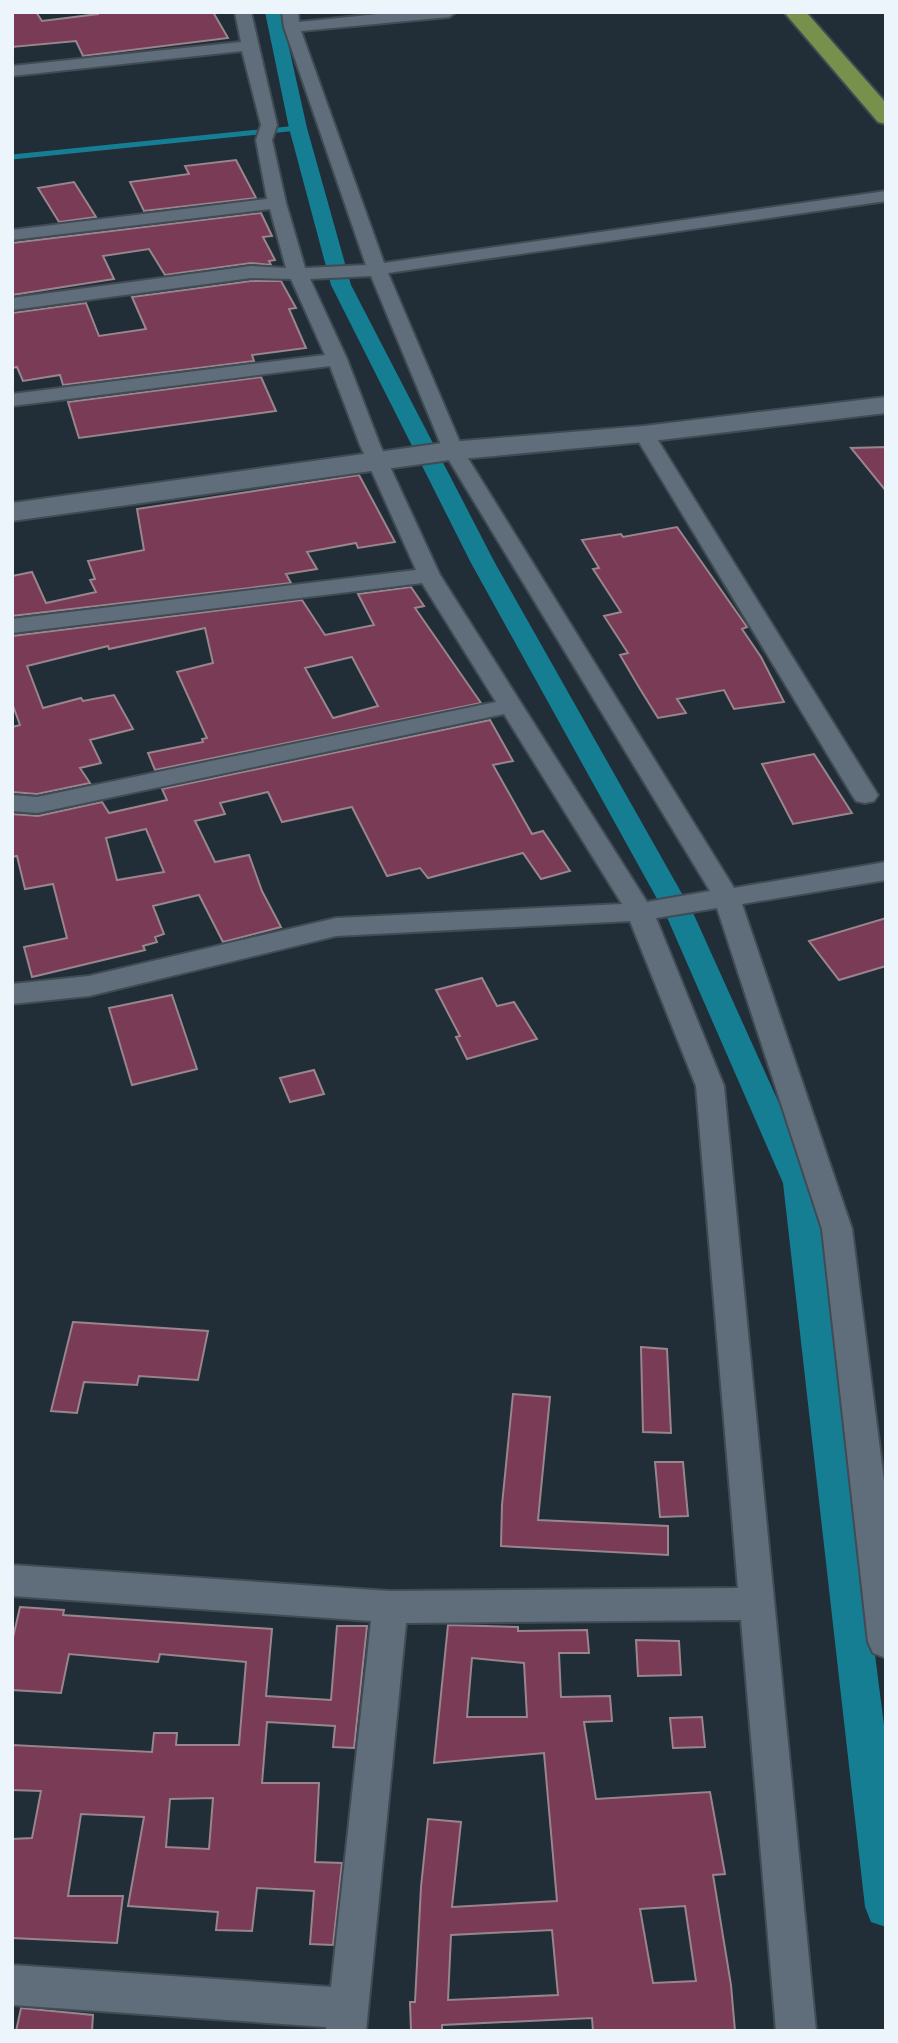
<svg xmlns="http://www.w3.org/2000/svg" width="898" height="2043" font-family="'Fira Sans Condensed',sans-serif">
<rect width="100%" height="100%" fill="#212d37"/>
<g fill="none" stroke-linecap="round" stroke-linejoin="round">
<path stroke="#157e93" stroke-width="5" d="M12,157L298,128"/>
<path fill="#157e93" fill-rule="evenodd" d="M265,12H281L307,128L351,285L495,563L694,915L815,1183L886,1741V1927L871,1922L865,1907L783,1183L666,915L471,563L331,285L289,128Z"/>
</g>
<path fill="#793b56" stroke="#99858c" stroke-width="2" fill-rule="evenodd" d="M12,12H36L42,21L98,14V12H213L228,38L83,56L76,41L12,47Z
M236,160L256,198L144,211L130,182L189,174L185,166Z
M74,182L96,217L59,222L38,188Z
M261,213L272,236L263,237L275,260L269,261L271,265L251,263L165,275L149,249L103,256L114,279L12,295V243Z
M251,281H281L296,308L289,309L306,348L252,355L254,361L63,385L60,375L23,381L17,367L12,368V313L86,303L99,336L146,329L132,297Z
M261,377L276,411L79,438L68,402Z
M886,447V491L851,448Z
M359,475L395,542L358,548L356,543L307,552L317,569L286,574L291,583L12,616V576L32,572L46,603L96,592L90,580L95,579L88,561L144,550L137,509Z
M677,527L747,627L742,629L761,657L784,702L734,709L724,690L677,699L686,713L658,718L640,689L620,655L628,653L604,616L621,612L593,569L599,568L582,540L621,534L623,537Z
M411,587L424,606L415,608L481,703L155,770L148,753L203,742L202,739L207,738L177,672L213,663L205,628L109,649L108,646L27,666L43,708L81,698L83,701L114,695L133,729L90,740L101,763L80,768L90,783L37,794L12,792V727L20,725L12,703V636L302,600L325,635L374,625L358,594ZM352,657L378,706L333,718L305,668Z
M490,720L513,761L493,765L532,834L543,831L570,871L541,879L523,853L428,878L420,868L387,876L352,807L282,822L268,792L220,803L225,814L195,821L215,862L249,855L262,891L281,927L223,942L199,895L153,906L164,934L155,937L157,942L143,946L145,950L32,977L24,947L67,938L53,884L25,889L17,856L12,857V814L38,816L102,802L109,813L167,800L162,789ZM146,829L164,872L117,880L106,838Z
M814,754L852,813L793,824L762,764Z
M886,918V966L839,980L809,941Z
M482,978L497,1006L514,1002L537,1039L467,1059L456,1037L460,1036L436,990Z
M172,995L197,1069L132,1085L109,1008Z
M314,1070L324,1094L290,1102L280,1078Z
M73,1322L208,1331L198,1380L139,1376L137,1385L84,1382L77,1413L51,1411Z
M641,1347L667,1349L671,1433L643,1432Z
M513,1394L550,1397L538,1520L668,1526V1555L501,1546L502,1505Z
M655,1462H683L688,1516L660,1517Z
M20,1607L64,1610L63,1615L272,1629L266,1696L331,1700L337,1626H367L354,1748L333,1747L335,1726L267,1722L262,1783H319L315,1862L342,1863L333,1945L310,1944L314,1891L257,1888L252,1931L216,1930L218,1912L128,1906L144,1817L81,1814L68,1896H123L117,1943L12,1938V1839L32,1838L41,1791L12,1790V1745L152,1752L154,1733H177L176,1745H239L246,1662L160,1654L158,1662L69,1654L61,1693L12,1690V1642ZM213,1798L209,1849L166,1847L170,1799Z
M448,1625L518,1627V1631L587,1630L589,1653H559L561,1697L610,1696L612,1721L584,1722L596,1799L710,1792L725,1874L713,1875L731,1985L735,2031H593L592,2018L442,2025V2031H411L410,2002H415L421,1887L428,1819L461,1822L452,1907L557,1901L544,1753L434,1763ZM472,1658L524,1663L527,1717H467ZM685,1906L696,1981L653,1983L640,1909ZM552,1930L558,1995L448,2000L451,1935Z
M636,1640L679,1641L681,1675L638,1676Z
M702,1717L705,1747L673,1748L670,1718Z
M21,2008L93,2015L92,2031H16Z"/>
<g fill="none" stroke-linecap="round" stroke-linejoin="round">
<g stroke="#404b54" stroke-width="4">
<path id="street" d="M235,12H251L277,125L272,140L286,203L305,268L366,265L284,27L282,12H298L299,22L398,12H456L449,17L301,31L384,263L886,191V201L388,273L464,452L734,888L886,862V880L742,904L852,1229L886,1497V1658L873,1653L868,1642L822,1229L717,908L656,918L724,1086L816,2031H776L741,1620L406,1623L366,2031H326V2027L12,2005V1965L331,1987L371,1621L12,1596V1565L390,1591L738,1588L696,1086L630,921L336,936L89,996L12,1004V984L89,976L336,918L622,904L504,714L37,813L12,811V795L37,797L496,702L422,583L12,633V619L416,570L360,445L330,366L12,406V394L325,355L291,279L251,278L12,310V298L251,266L286,268L270,209L12,240V230L267,199L256,140L261,125L242,51L12,76V66L241,42ZM371,276L444,452L710,891L647,902L440,575L380,445L347,359L310,279Z
M644,428L651,430L654,434L878,795L874,801L865,803L856,801L852,795L634,434L637,430Z"/>
</g>
<g stroke="#404b54" stroke-width="4">
<path id="secondary" d="M886,397V413L644,442L450,460L12,521V503L450,442L644,426Z"/>
</g>
<g stroke="#404b54" stroke-width="4">
<path id="highway" d="M784,12H806L886,103V124L878,122Z"/>
</g>
<use href="#street" fill="#606e7b" fill-rule="evenodd"/>
<use href="#secondary" fill="#606e7b" fill-rule="evenodd"/>
<use href="#highway" fill="#77904b" fill-rule="evenodd"/>
</g>
<rect width="898" height="2043" fill="none" stroke="#edf5fc" stroke-width="28"/>
</svg>
